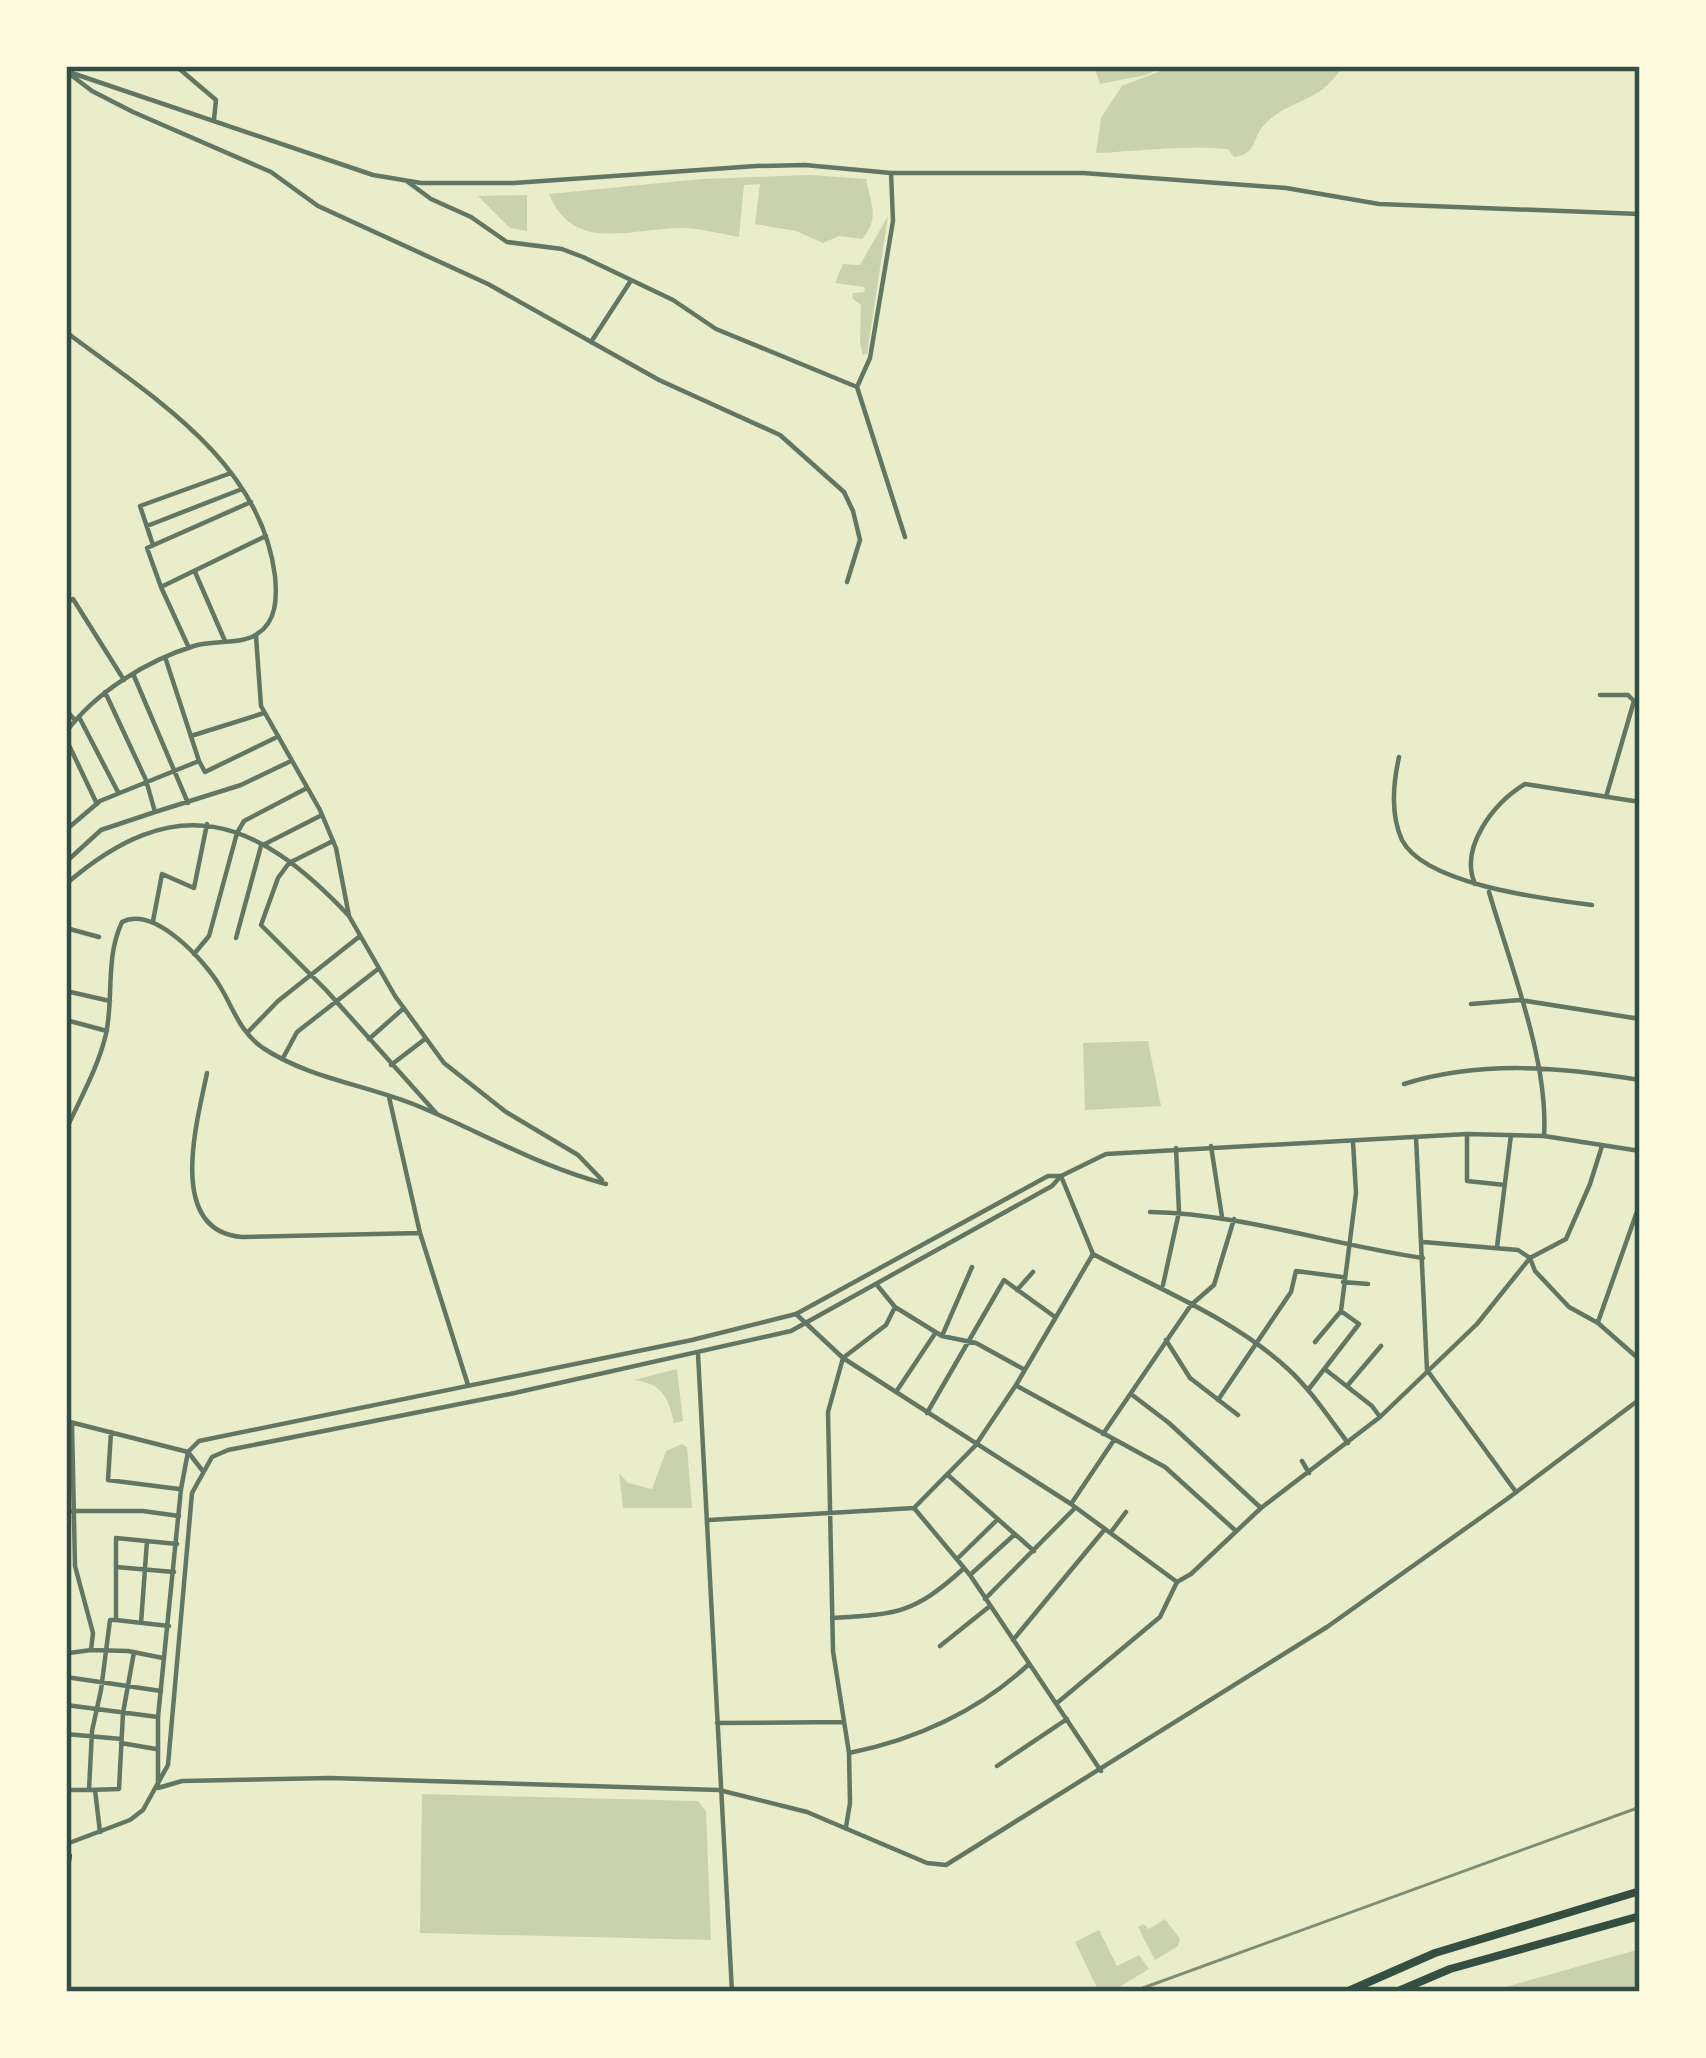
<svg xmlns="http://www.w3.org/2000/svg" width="1706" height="2058" font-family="'Asap Condensed',sans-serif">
<rect width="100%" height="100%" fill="#e9edc9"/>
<path fill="#cad2ad" d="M1094,66H1165L1146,75L1100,84Z
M1174,66H1345C1337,73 1332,82 1324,88C1307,102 1281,106 1265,124C1251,138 1258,154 1234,157L1228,149C1184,145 1141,151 1096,153L1101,118L1122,86Z
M810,175L866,179C871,203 880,219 862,239L839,236L823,243L796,231L755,224L760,184L744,185L739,237C720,234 701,228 682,228C632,228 573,254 549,194L701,179Z
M527,195V231L510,228L478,196Z
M888,216L867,354L863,355L860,342L861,305L852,298L853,293L865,292L864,287L835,283L843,264L860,265Z
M1148,1041L1161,1106L1085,1110L1083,1043Z
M677,1369L683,1421L674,1423C668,1396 662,1384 634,1380Z
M682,1444L687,1447L692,1508H623L619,1473L628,1483L652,1489L666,1451Z
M422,1794L698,1801L706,1811L711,1940L420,1933Z
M1165,1919L1180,1939L1178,1946L1155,1960L1138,1927L1143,1924L1149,1929Z
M1099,1930L1117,1966L1139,1955L1149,1969L1111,1992H1099L1075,1942Z
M1640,1949V1992H1488Z"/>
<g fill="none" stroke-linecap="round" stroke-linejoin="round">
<path stroke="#617663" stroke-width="4.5" d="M176,66L216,100L214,119
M67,72L92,91L133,112L271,172L318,206L488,284L659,380L780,435L844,492L853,511L860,540L847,582
M891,173L893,221L870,358L857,387L905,537
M408,182L431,199L471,217L507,242L562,249L583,257L673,300L716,329L857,387
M66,332C151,396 261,461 275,576C277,597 277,622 257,634C241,645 213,640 194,646C146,661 96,692 66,732
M591,342L630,282
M147,526L242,489
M153,545L140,506L231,473
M195,572L225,641
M161,587L147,548L251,502
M66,603L73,599L124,680
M256,636L261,706L320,810L336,848L349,916L395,996L444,1063L506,1112L578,1155L602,1180
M189,648L161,587L266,536
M134,676L188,803
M105,692L146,780L155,812L241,785L291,761
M1600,695H1628L1634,701L1606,797
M66,710L75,720
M79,717L118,792
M191,736L264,713
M66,739L97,804
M1399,757C1393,784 1390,814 1402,840C1425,885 1546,899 1592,905
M199,761L205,772L275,738
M66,830L100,801L199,761L166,660
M333,841L289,863L278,878L261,925L326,990L437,1114
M66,862L101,830L155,812
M66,884C176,789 255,816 349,916
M1475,884C1459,847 1494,803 1525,784L1640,802
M1489,892C1510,964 1549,1062 1544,1136
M153,921L162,874L194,888L207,824
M66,928L99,937
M236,938L261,846L322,815
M194,954L209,936L237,833L244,821L307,788
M66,991L110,1001
M1471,1004L1520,1000L1640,1019
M66,1020L107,1031
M247,1033L278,1001L360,936
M369,1039L404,1008
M283,1058L297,1032L378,969
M391,1065L425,1039
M207,1073C197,1122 166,1231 242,1237L420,1233
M1404,1084C1481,1060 1562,1067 1640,1080
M389,1097L420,1233L468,1385
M66,1130C80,1099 98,1068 106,1034C114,997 105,958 122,922C155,905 206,962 221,988C234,1010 240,1032 263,1048C310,1079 368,1085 418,1106C481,1132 540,1167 606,1184
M1467,1135V1181L1505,1185
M1416,1137L1427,1370L1516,1492
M1211,1146L1222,1217
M1061,1176L1093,1254C1158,1289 1233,1318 1288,1369C1311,1390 1329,1418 1348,1443
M1150,1212C1243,1214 1332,1245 1423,1258
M1423,1242L1518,1250L1530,1258L1535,1271L1569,1307L1598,1323L1640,1360
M1497,1247L1511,1135
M1343,1282L1368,1284
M877,1285L895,1307L942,1336L976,1343L1025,1370
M1163,1285L1179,1212L1176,1148
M1017,1290L1033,1272
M796,1314L843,1358L1071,1504L1177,1582
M1598,1322L1640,1203
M942,1336L972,1267
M1166,1340L1190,1378L1238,1415
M1315,1342L1341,1311L1356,1193L1353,1142
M698,1354L732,1992
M1326,1370L1372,1406L1380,1417
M1017,1386L1165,1467L1236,1531
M1347,1386L1381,1346
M1308,1390L1359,1324L1341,1311
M896,1392L936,1332
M1131,1394L1169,1423L1261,1508
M1218,1400L1291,1292L1296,1271L1342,1277
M927,1413L1004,1280L1055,1317
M66,1421L188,1452L202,1470
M111,1432L108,1480L179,1489
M1103,1434L1191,1305L1214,1285L1234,1219
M1302,1461L1309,1473
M949,1476L1034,1551
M1071,1504L1114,1440
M914,1508L970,1575L1101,1771
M66,1511H143L179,1516
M709,1520L914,1508L975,1446L1016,1385L1093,1254
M1111,1532L1126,1512
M957,1559L996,1521
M116,1567L174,1572
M970,1575L1014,1535
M985,1599L1074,1509
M832,1618C897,1614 913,1614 962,1570
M116,1620H110L101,1690L92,1731L89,1790L119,1789L123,1713L134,1652
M141,1623L147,1541
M169,1626L116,1620V1538L177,1544
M66,1631V1653
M1013,1640L1105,1529
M940,1646L990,1606
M91,1650L128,1651L163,1658
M69,1653L91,1650L93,1633L75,1566L72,1424
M66,1677L161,1691
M1057,1703L1160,1617L1177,1582L1191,1574L1261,1508L1380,1417L1477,1324L1530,1258L1566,1239L1590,1184L1602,1146
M66,1705L158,1717
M717,1723L843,1722
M66,1734L121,1739
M121,1743L156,1749
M849,1753C915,1740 979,1711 1029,1664
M997,1766L1067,1719
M66,1790H89
M95,1790L100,1832
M846,1827L850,1803L849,1753L833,1651L828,1412L843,1358L886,1325L895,1307"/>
<path stroke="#617663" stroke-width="4.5" d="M66,71L373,175L421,183H514L756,166L805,165L891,173H1083L1286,188L1379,204L1640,214
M1640,1151L1544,1136L1467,1134L1106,1154L1061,1176H1048L796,1314L692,1340L199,1441L188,1452L181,1489L158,1717V1788L182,1781L331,1778L719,1790L807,1812L927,1863L946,1865L1327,1627L1507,1499L1640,1399
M69,1843L130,1820L143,1810L168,1765L192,1493L212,1457L228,1450L510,1394L791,1331L1052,1186L1061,1176"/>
<path stroke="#344e41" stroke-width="6" d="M66,1876L69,1856"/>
<path stroke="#344e41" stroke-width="8" d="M1346,1992L1435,1953L1640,1891
M1396,1992L1450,1969L1640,1916"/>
<path stroke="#7c8e77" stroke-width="3" d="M1132,1992L1640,1807"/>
</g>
<rect width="1706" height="2058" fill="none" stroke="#fefae0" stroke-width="138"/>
<rect x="69" y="69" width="1568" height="1920" fill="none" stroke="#344e41" stroke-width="4.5"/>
</svg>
